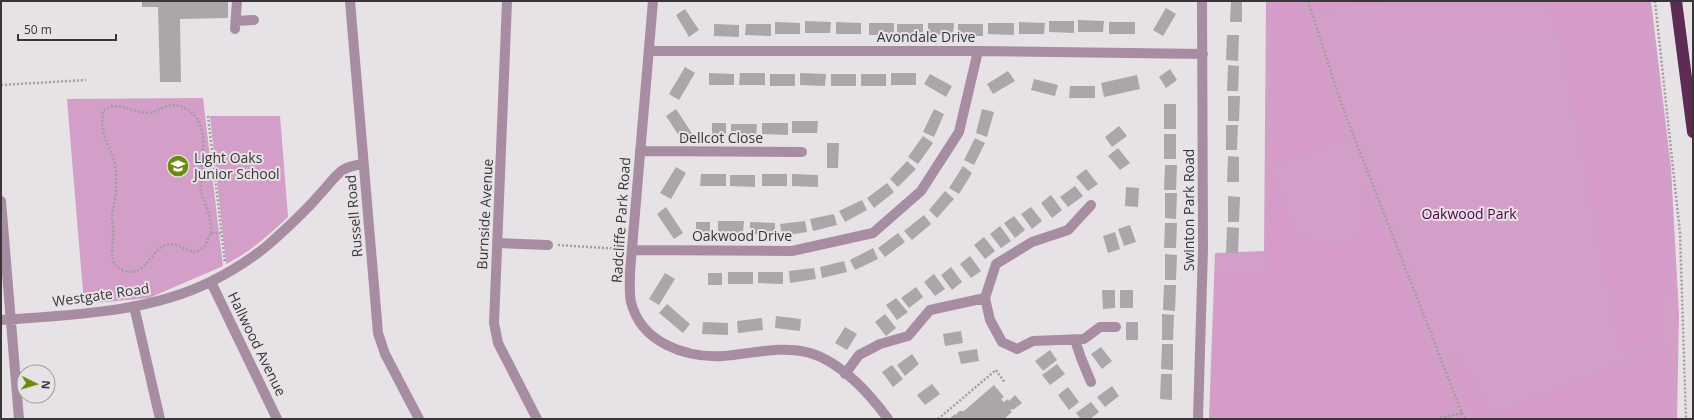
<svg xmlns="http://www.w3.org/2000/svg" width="1694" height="420" font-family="'Open Sans',sans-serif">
<rect width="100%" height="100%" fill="#e7e2e6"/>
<path fill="#d39ec7" d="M1266,1H1651L1671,168L1679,314L1677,419H1209L1215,253L1264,251Z
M203,98L223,266L149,298L84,304L67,99Z
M210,116H280L288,217C269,235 250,252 226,264Z"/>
<path fill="#d69bc9" d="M1273,1H1297L1307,17L1345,136L1272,166Z
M1313,1H1390L1316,10Z
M1546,1H1644L1665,172L1668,261L1659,336L1622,352L1557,24Z
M1270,171L1295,236L1331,246L1362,238L1365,186L1451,407L1398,419H1210L1218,275L1269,272Z
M1664,346L1672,384V419H1478L1454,363L1457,358L1494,417Z"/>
<path fill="#aaa6a9" d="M142,1H228V18L180,19L181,82H160L158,7H142Z
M1231,1H1242V22H1230Z
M1166,8L1176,14L1163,36L1153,30Z
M685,9L699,30L689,37L676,15Z
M1078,20L1104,21L1103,32H1078Z
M805,21L831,22L830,33H805Z
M1049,21H1074V33L1049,32Z
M775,22L800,23V34H775Z
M836,22L861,23V34H836Z
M1019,22L1045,23L1044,34H1019Z
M1109,22H1135V34H1109Z
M869,23H894V35H869Z
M928,23H954L953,35L928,34Z
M988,23H1014V35L988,34Z
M714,24L739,25V37L714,36Z
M746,24H771V36L745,35Z
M897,24H923V36L897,35Z
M958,24H983V36H958Z
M1227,35H1239L1238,61L1226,60Z
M1228,65L1239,66L1238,91H1227Z
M685,67L695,73L679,100L669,94Z
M1170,69L1177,80L1166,88L1159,77Z
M1008,71L1015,81L993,94L987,84Z
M709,73L734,74V85H709Z
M740,73H765V85H739Z
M800,73L826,74L825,86L800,85Z
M891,73H916V85H891Z
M770,74H795V86H770Z
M831,74H856V86H831Z
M861,74H886V86H861Z
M930,74L952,86L946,97L924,84Z
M1137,75L1140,89L1104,97L1101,83Z
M1034,79L1058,85L1055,96L1031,90Z
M1070,86H1095V98H1069Z
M1228,96H1240L1239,121H1228Z
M1164,104H1176V129H1164Z
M676,109L693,135L683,142L666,116Z
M934,109L944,114L934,137L923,132Z
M982,109L994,112L987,137L976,133Z
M792,121H818L817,133H792Z
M712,123H726V135H712Z
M762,123H788V135L762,134Z
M731,124H757L756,136H731Z
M1226,125H1238L1237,150H1226Z
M1119,126L1127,136L1112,147L1105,137Z
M1164,134H1176V159H1164Z
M923,136L933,143L918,164L908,157Z
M975,138L985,143L974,165L964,160Z
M827,143H839L838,168H827Z
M1118,148L1130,163L1120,170L1108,156Z
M1228,156L1239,157V182H1227Z
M907,161L916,169L898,187L890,179Z
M1165,165H1177L1176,190H1164Z
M963,166L972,173L959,194L949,188Z
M676,167L686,173L671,199L660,193Z
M1086,169L1098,184L1088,191L1076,177Z
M701,174H726V186H700Z
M762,174H787V186H762Z
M792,174L818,175V187L792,186Z
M730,175H755V187L730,186Z
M887,183L894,192L874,208L867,198Z
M1075,186L1083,196L1068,207L1060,197Z
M1126,187L1139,188L1138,207L1125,206Z
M945,191L954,199L937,218L929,210Z
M1165,193H1177L1176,219L1165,218Z
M1051,195L1062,210L1052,218L1041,203Z
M1228,196L1240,197L1239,222H1228Z
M862,200L867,210L845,222L839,211Z
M666,207L683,233L674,239L657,214Z
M1031,207L1042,221L1032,229L1021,214Z
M834,214L837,225L813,231L810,219Z
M924,215L931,224L912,240L904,231Z
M1014,216L1025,230L1015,238L1004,223Z
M718,221H744L743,233H718Z
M805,221L807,232L782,236L780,224Z
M696,222H710V234H696Z
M750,222L775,223V234H750Z
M1165,223H1177L1176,248H1164Z
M1130,225L1136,242L1124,246L1118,229Z
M1000,226L1011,241L1001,248L990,234Z
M1227,227L1239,228L1238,253H1226Z
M1115,232L1120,249L1108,253L1103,236Z
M898,233L905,242L885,257L878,248Z
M984,237L995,251L985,259L974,245Z
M873,248L878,259L855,270L850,260Z
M1165,254L1177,255L1176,280H1165Z
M970,256L981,271L971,278L960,264Z
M844,261L847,272L822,278L820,267Z
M951,267L962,282L952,290L941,275Z
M814,268L816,279L790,283L789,271Z
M728,272H753V284H728Z
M758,272H783V284L758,283Z
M665,273L675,279L659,305L649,299Z
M708,273H722V285H708Z
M934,274L945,289L935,296L924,282Z
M1164,285H1176L1175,311L1163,310Z
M916,287L923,297L909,308L901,298Z
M1102,290H1115V308L1103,309Z
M1120,290H1133V308H1120Z
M896,298L908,312L897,320L886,305Z
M667,304L690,324L683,333L659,313Z
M885,314L896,328L886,336L875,322Z
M1162,314L1174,315L1173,340H1162Z
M776,316L801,319L800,331L775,328Z
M762,318L763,330L738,333L737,321Z
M703,322L728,323V335L702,334Z
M1126,322H1138V340H1126Z
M845,327L857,334L847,350L835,343Z
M961,331L963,343L945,346L943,334Z
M1162,344H1173V370L1161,369Z
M1101,347L1112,361L1102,369L1091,354Z
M977,349L979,361L961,364L958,352Z
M1050,350L1057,360L1043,371L1035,361Z
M912,354L919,364L905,376L897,365Z
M1057,364L1065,374L1050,385L1042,375Z
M892,365L903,379L893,387L882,372Z
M1161,374H1172V400L1160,399Z
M932,384L940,394L925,405L917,395Z
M994,385L1004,397L1001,399L1004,402L1008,399L1009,401L1015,395L1022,403L1013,410L1012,409L1010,410L1012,412L1004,419H949L955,414L957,415V413L960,411H964Z
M1112,386L1119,396L1105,407L1097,397Z
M1068,387L1079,402L1069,410L1058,395Z
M1091,402L1099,412L1090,419H1081L1076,413Z"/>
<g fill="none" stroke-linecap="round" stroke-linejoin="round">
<path stroke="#a19da0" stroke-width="2.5" stroke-dasharray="2 2" stroke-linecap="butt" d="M1308,1L1342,106L1462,413L1435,419
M1655,1L1680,233L1686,419
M1,85L86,80
M208,116L225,263
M211,233C211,224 210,216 207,208C205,202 202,197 201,191C199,164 216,116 179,106C165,102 159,113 147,113C133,112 116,100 103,111C99,136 110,143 115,166C117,175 116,184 116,193C115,201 113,209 112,217C112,223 114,229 113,235C113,249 107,266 125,271C146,277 150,250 166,245C179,241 186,253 197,252L205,246L211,233H221
M558,245L621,249
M1462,413L1465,419
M938,419L996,370L1005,383"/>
<path stroke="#a78da1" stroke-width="10" d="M350,1L378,333L385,354L419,419
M507,1L494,323L498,343L537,419
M653,1L630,272C630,282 629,293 631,302C641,343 686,358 723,356C751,354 782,345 810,353C841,362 870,394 888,419
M236,21L254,20
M235,29L237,1
M649,51H978L1203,54
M640,151L802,152
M1,201L19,419
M498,243L548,245
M632,250L792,251L873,233L921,191L959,132L978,51
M211,282L277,419
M985,298L990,320L1002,342L1017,349L1033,341L1084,339L1100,327H1116
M134,306L160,419
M1,320C70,315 149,313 212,281C232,271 251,259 268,245C286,229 305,212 320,194C328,186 334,176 343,170C349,166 357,165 363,164
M1075,340L1081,358L1091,382
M845,374L859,355L880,344L908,336L930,310L985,298L996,264L1032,242L1068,230L1091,205
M1198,419L1203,249L1202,1"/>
<path stroke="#5d2b54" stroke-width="12" d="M1676,1L1693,132"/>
</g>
<defs>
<g id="school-disc" transform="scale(1.15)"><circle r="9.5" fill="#6c8c0d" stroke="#e7e2e6"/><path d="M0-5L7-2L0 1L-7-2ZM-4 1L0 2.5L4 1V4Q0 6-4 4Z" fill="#fff"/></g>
</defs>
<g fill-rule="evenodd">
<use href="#school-disc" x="178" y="166"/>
</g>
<g text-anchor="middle" stroke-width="4" stroke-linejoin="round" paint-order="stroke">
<g font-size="14" fill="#383638" stroke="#e7e2e6">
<text x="926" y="42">Avondale Drive</text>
<text x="721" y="143">Dellcot Close</text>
<text transform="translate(1189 210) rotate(-90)" y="5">Swinton Park Road</text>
<text transform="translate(485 214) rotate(-87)" y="5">Burnside Avenue</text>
<text transform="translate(354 216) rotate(-95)" y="5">Russell Road</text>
<text transform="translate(621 220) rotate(-86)" y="5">Radcliffe Park Road</text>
<text x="742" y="241">Oakwood Drive</text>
<text transform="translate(101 295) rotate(-8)" y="5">Westgate Road</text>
<text transform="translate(257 344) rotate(64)" y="5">Hallwood Avenue</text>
</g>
<g font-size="14" fill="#383638" stroke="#e7e2e6" text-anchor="start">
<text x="194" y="163">Light Oaks<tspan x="194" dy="16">Junior School</tspan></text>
</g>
<g font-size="14" fill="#4c0443" stroke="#e7e2e6">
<text x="1469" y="219">Oakwood Park</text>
</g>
</g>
<rect width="1694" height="420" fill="none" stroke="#383638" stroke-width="4"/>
<g transform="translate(36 384) rotate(95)"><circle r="19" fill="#e7e2e6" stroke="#a19da0"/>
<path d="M0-3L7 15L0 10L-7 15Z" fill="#6c8c0d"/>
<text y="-6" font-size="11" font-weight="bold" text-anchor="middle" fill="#383638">N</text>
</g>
<path d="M18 34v6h98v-6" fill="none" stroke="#383638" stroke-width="2"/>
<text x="24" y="34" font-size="12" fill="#383638" stroke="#e7e2e6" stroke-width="3" paint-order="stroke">50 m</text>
</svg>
